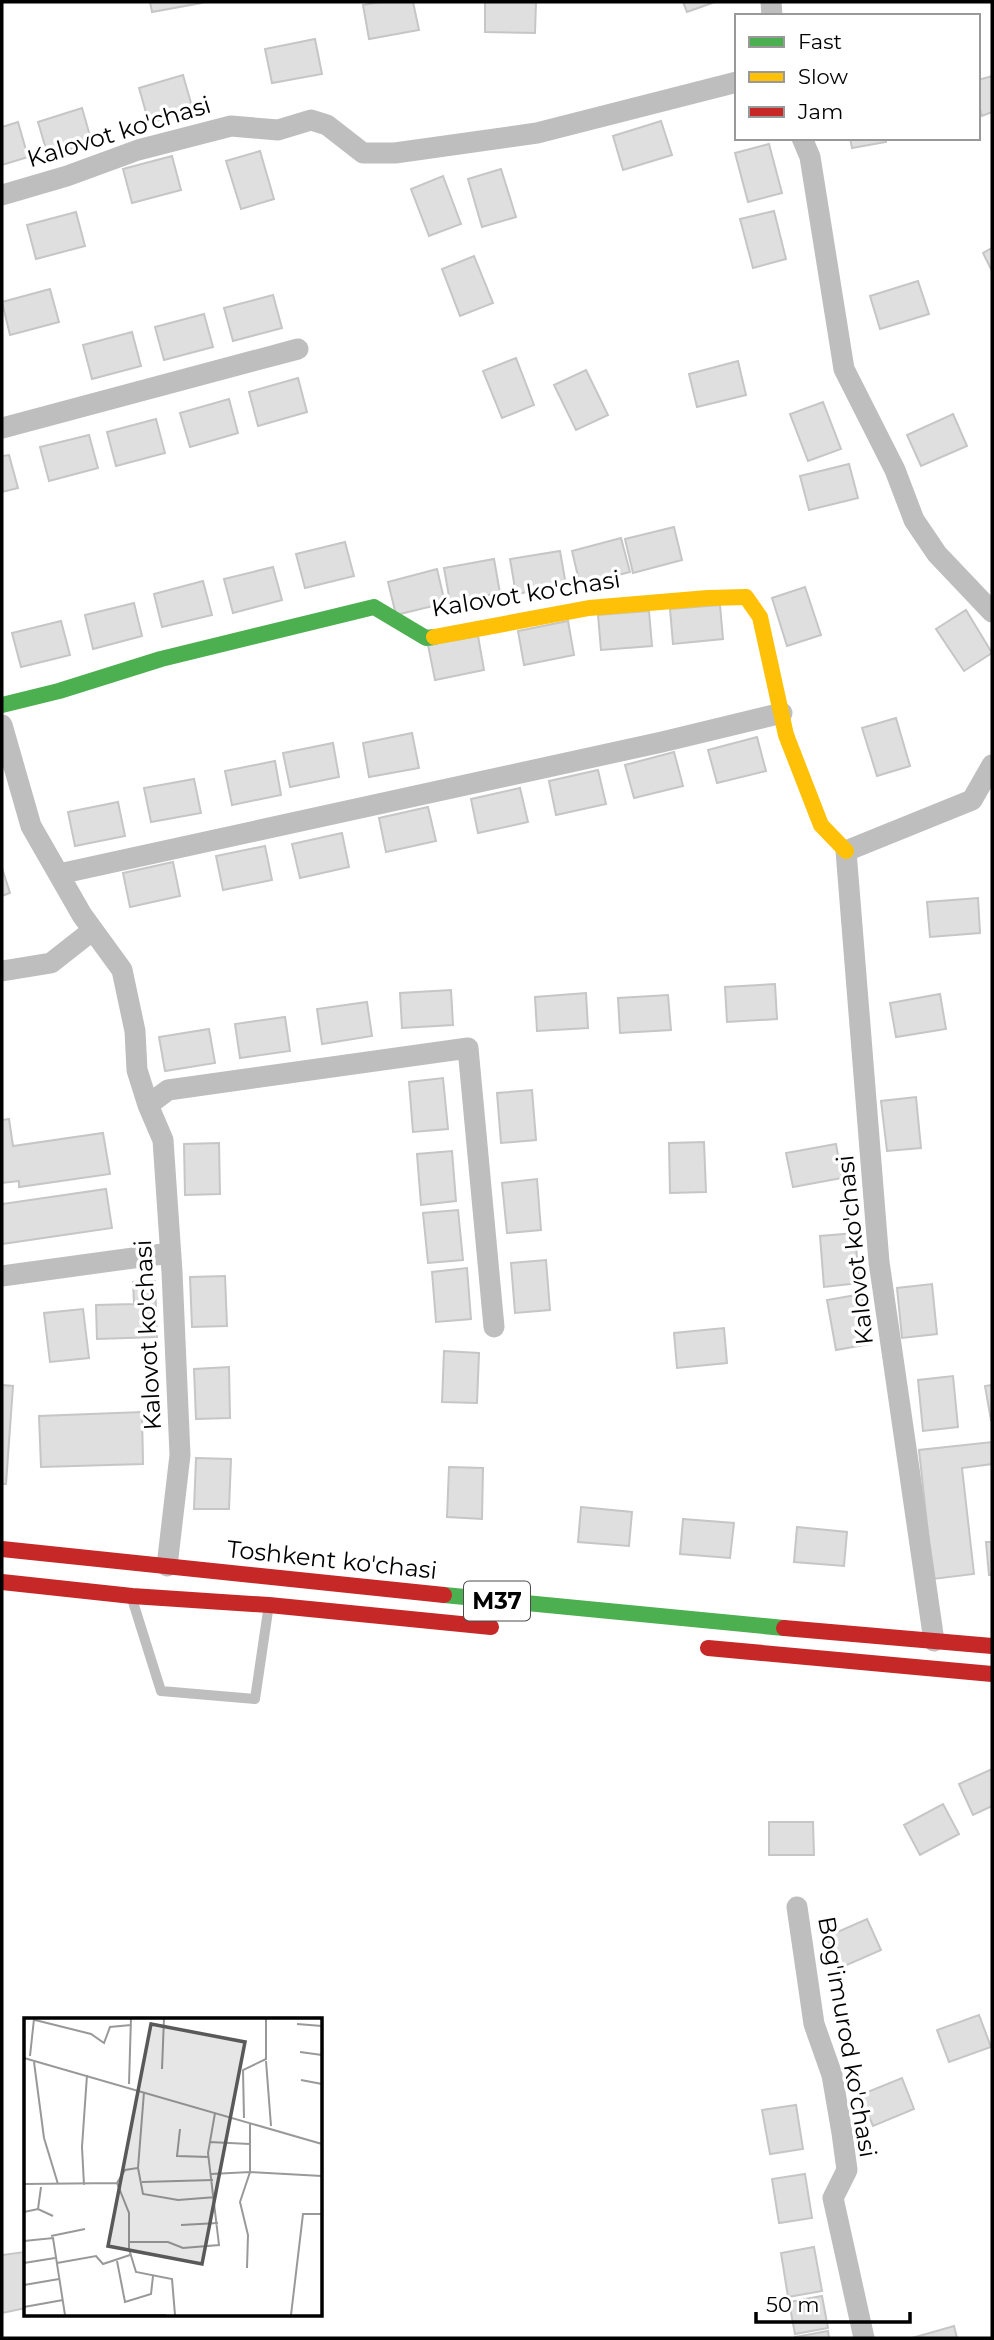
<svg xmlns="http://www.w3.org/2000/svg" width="994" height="2340" font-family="Montserrat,sans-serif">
<rect width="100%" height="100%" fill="#fff"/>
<path fill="#dfdfdf" stroke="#c6c6c6" stroke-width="2" d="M150,2H202V3L152,12Z
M380,2H413L419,30L369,39L363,5Z
M485,2H536L535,33L485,32Z
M683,2H715L687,12Z
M315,39L322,74L272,83L265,49Z
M183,75L193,110L149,123L139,88Z
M992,76V112L982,116L978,102V80Z
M82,108L92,143L48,156L38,122Z
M661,121L672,155L623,170L613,136Z
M18,122L28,157L2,165V127Z
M850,138H886V142L852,148Z
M769,144L782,193L748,202L735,153Z
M260,151L274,199L241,209L226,161Z
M172,156L181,190L132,203L123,169Z
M501,169L516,217L482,227L468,179Z
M443,176L461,224L429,236L411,189Z
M774,211L786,259L753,268L740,219Z
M76,212L85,246L36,259L27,225Z
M992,248V271L983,253Z
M474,256L493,303L460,316L442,269Z
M918,281L929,314L880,329L870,296Z
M50,289L59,322L10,335L2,302Z
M273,295L282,328L233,341L224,308Z
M204,314L213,347L164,360L155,327Z
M132,332L141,366L92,379L83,345Z
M516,358L534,405L502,418L483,371Z
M738,361L746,395L697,407L689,374Z
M586,370L608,415L576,430L554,385Z
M298,378L307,412L258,426L249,392Z
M229,399L238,433L190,447L180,413Z
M823,402L841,449L808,461L790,414Z
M953,414L967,446L921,466L907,435Z
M156,419L165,453L116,466L107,432Z
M89,435L98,468L49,481L40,447Z
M9,455L18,488L2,492V456Z
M849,464L858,498L809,510L800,476Z
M674,527L682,560L633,573L625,539Z
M621,538L630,572L580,585L572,551Z
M345,542L354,576L305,588L296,554Z
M560,551L566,585L516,594L510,559Z
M494,559L500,593L450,602L444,568Z
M273,567L282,600L233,613L224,579Z
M437,569L445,603L396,615L388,582Z
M203,581L212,615L162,627L154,594Z
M805,587L821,635L787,646L772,598Z
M134,603L142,636L93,649L85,615Z
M720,605L723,639L673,644L670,609Z
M966,610L992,653L964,671L936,629Z
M649,611L652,646L601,650L598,615Z
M61,621L70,655L21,667L12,633Z
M568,621L574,655L524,665L518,631Z
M478,636L484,670L435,680L428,645Z
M896,718L910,766L877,776L862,728Z
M412,733L419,768L369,777L363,743Z
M757,737L766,771L717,783L708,750Z
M333,743L339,777L290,787L283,753Z
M674,752L683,786L634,798L625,765Z
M275,761L281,795L232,805L225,771Z
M598,770L606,804L556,815L549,781Z
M194,779L201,813L151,822L144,788Z
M520,788L528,822L478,833L471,799Z
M118,802L125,836L75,846L68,812Z
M428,807L436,841L386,852L379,818Z
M342,833L349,867L300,878L292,844Z
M265,846L272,880L223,890L216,856Z
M173,862L180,896L130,907L123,873Z
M2,868L10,893L2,896Z
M978,898L980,933L930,937L927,902Z
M775,984L777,1019L727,1022L725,987Z
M451,990L453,1025L402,1028L400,993Z
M586,993L588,1028L537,1031L535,997Z
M940,994L946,1029L896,1037L890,1003Z
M668,995L671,1030L620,1033L618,998Z
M367,1002L372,1036L322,1044L317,1009Z
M285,1017L290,1051L240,1058L235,1024Z
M209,1029L215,1063L165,1071L159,1037Z
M443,1078L448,1129L413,1132L409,1082Z
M532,1090L536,1140L501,1143L497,1093Z
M916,1097L921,1148L887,1151L881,1101Z
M9,1119L13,1146L103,1133L110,1174L19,1187V1181L2,1183V1120Z
M704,1142L706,1192L670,1193L669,1143Z
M219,1143L220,1194L185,1195L184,1144Z
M836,1144L842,1178L793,1187L786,1153Z
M452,1151L456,1201L421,1205L417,1154Z
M537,1179L541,1230L507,1233L502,1183Z
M106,1189L112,1228L2,1244V1204Z
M458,1210L463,1260L428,1263L423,1213Z
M855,1233L859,1283L824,1287L820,1236Z
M546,1260L550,1310L515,1313L511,1263Z
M467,1268L471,1319L436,1322L432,1272Z
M225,1276L227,1326L192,1327L190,1277Z
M155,1281L157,1337L97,1339L96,1305L134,1304L133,1282Z
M932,1284L937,1334L902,1338L897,1288Z
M862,1294L870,1344L836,1350L827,1300Z
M83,1309L89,1358L50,1362L44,1313Z
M724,1328L727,1363L677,1368L674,1333Z
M444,1351L479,1353L477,1403L442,1402Z
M229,1367L230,1418L196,1419L194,1369Z
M953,1376L958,1427L923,1431L918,1380Z
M2,1385L13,1386L6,1484H2Z
M992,1385V1420H991L985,1386Z
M142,1412L143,1464L41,1467L39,1416Z
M992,1442V1464L962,1468L974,1574L933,1579L919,1450Z
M196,1458L231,1459L229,1509H194Z
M449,1467L483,1468L482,1519L447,1517Z
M581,1507L632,1512L629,1546L578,1542Z
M683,1519L734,1523L730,1558L680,1554Z
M797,1527L847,1532L844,1566L794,1562Z
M986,1542H992V1575H989Z
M992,1769V1806L973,1815L959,1784Z
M943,1804L959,1834L920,1855L904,1825Z
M769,1822H813L814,1855H769Z
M867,1919L881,1950L840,1968L826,1937Z
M979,2015L991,2047L949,2062L937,2030Z
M902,2078L914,2109L873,2126L860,2095Z
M796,2105L803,2149L770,2154L762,2110Z
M805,2174L812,2218L779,2223L772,2179Z
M814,2247L822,2291L788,2297L781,2253Z
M24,2252L26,2266V2308L2,2313V2255Z
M822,2296L828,2328L795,2334L789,2302Z
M954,2326L957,2338H912Z
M828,2331L829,2338H795V2337Z"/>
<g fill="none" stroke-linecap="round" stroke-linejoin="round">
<path stroke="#bebebe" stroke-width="10" d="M133,1602L161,1691L255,1699L268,1611"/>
<path stroke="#bebebe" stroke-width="21" d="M771,2L772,16
M802,138L810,157L844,369L895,470L914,520L937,554L992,612
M2,195L67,176L138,150L231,126L278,130L311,120L327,125L363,153H395L537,133L737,82
M2,428L298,349
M2,725L31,826L82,915L122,970L135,1031L137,1070L148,1105L163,1140L172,1272L180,1455L167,1566
M59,874L662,742L782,713
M2,971L51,963L93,930
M148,1105L168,1090L468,1048L494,1327
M2,1276L170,1253
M934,1641L879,1262L846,851L972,800L992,765
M797,1907L814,2024L832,2075L842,2133L847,2170L833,2198L864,2338"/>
<path stroke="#4caf50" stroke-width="16" d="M2,705L59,691L161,659L374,607L426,638L434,637
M444,1595L784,1628"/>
<path stroke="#ffc107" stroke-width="16" d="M434,637L589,608L708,598L746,597L760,617L786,735L821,825L846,851"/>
<path stroke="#c62828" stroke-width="16" d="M2,1549L444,1595
M2,1582L132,1596L269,1605L491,1627
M784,1628L992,1646
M708,1648L992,1674"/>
</g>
<g text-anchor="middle" stroke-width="7" stroke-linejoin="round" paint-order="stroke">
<rect fill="#fff" stroke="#4c4c4c" stroke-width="2" x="464" y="1581.5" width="66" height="39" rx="5"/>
<g font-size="23" font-weight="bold" fill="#000">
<text x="497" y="1609">M37</text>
</g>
<g font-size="24" fill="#000" stroke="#fff">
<text transform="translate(119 132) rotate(-17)" y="8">Kalovot ko'chasi</text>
<text transform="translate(526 594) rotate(-9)" y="8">Kalovot ko'chasi</text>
<text transform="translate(855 1250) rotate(-96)" y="8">Kalovot ko'chasi</text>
<text transform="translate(148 1335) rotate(-93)" y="8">Kalovot ko'chasi</text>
<text transform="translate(332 1560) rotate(6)" y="8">Toshkent ko'chasi</text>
<text transform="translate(847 2037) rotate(80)" y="8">Bog'imurod ko'chasi</text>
</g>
</g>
<g transform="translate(24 2018)">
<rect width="298" height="298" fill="#fff"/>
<path fill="none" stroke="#999" stroke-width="2" d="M11,2L67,16L80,25L86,9L107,7M273,6L298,8M276,34L298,37M6,38L10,1M0,40L298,126M242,43L247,108M10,44L20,120L34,166M138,51L140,0M277,62L298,66M105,66L107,0M220,100L219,52L242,41V0M226,105V154L298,158M156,111L153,138L185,139M185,124L226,126M114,150L119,176L154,182L192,179M187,156L226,154L216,184L224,217L223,250M118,164L189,162M93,165L105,195V231L112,254L148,261L151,297M0,166L93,165L101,152L114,150L120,74M60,167L58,129L63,57M14,191L17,169M0,194L14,191L29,198M157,207L194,205M27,218L61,211M0,223L29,220L41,297M106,224H144L159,230L195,227L184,135L191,95M93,243L101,284L127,276L129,258M0,245L31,240M33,245L72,238L79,246L106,237M0,267L35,261M0,289L39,282M96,297H142M267,297L279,196H298"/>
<path fill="#595959" fill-opacity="0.15" stroke="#595959" stroke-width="3.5" d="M127,6L221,24L178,246L84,228Z"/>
<rect width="298" height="298" fill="none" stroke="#000" stroke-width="3.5"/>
</g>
<rect width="994" height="2340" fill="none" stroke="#000000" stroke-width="7"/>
<rect x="735" y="14" width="245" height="126" fill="#ffffff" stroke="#999999" stroke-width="2"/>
<rect x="749" y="37" width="35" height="10" fill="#4caf50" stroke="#999999" stroke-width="2"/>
<text x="798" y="49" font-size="21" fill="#000000">Fast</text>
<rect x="749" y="72" width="35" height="10" fill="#ffc107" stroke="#999999" stroke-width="2"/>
<text x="798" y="84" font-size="21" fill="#000000">Slow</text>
<rect x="749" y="107" width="35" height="10" fill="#c62828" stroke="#999999" stroke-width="2"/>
<text x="798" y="119" font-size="21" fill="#000000">Jam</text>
<path d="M756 2312v10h154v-10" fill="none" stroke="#000000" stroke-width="3.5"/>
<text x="766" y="2312" font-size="21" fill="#000000" stroke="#ffffff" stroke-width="5" paint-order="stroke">50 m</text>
</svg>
